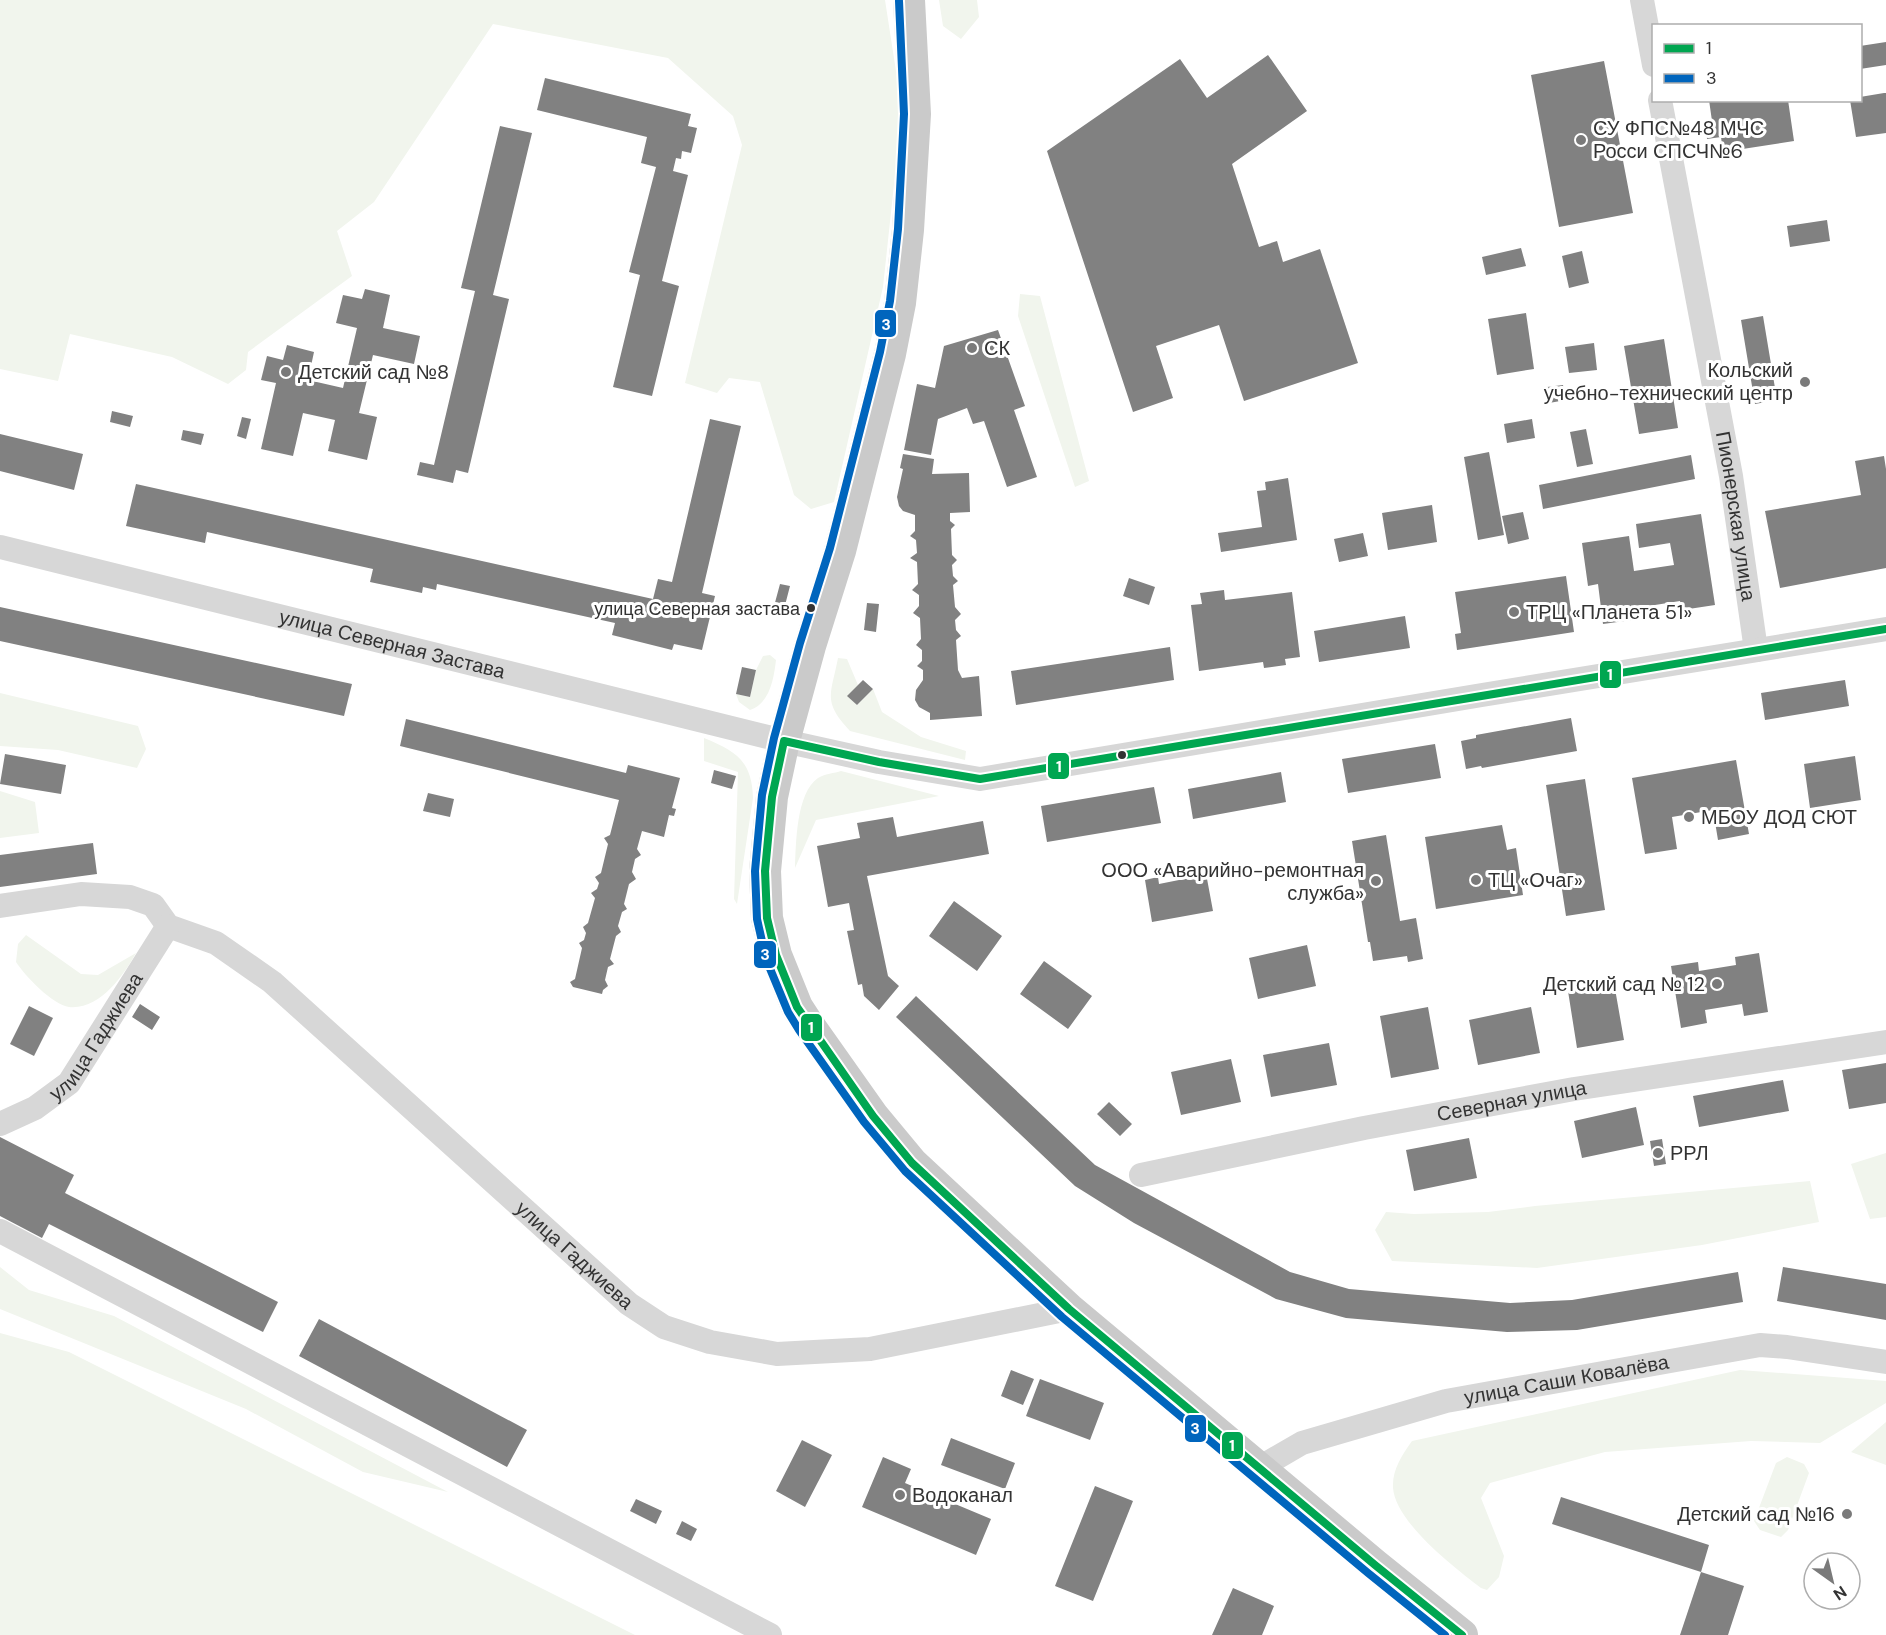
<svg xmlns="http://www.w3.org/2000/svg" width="1886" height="1635" font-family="'DM Sans',sans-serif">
<rect width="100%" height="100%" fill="#fff"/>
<path fill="#f1f5ed" d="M0,0H885L902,110L883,287L834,502L811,509L794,495L760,382L729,378L717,393L685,383L742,145L733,116L668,58L493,24L374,202L337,231L352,276L248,352L246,370L228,384L172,357L70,334L58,381L0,369Z
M939,0H977L979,17L961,39L943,26Z
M1020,294L1040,296L1089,481L1075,487L1018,316Z
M770,655L776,660C774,677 770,704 750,710L739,702L736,694L750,697L756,670L763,656Z
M838,658L847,659L858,685L848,696L857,705L873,689L882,712L921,737L966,751L965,760L850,731C822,701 831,695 838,658Z
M0,693L138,726L146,749L137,768L58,750L0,746Z
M704,738C736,751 752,761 753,798L737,904L734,899L738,772L704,761Z
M841,771L939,796L816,820L795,868C796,844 796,793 818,778C824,774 835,773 841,771Z
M0,791L35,802L39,833L0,838Z
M26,935L81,974L98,975L136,953C123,976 100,1010 69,1007C53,1005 25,976 16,962L18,944Z
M1886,1153V1217L1870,1219L1851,1164Z
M1810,1181L1819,1222L1702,1245L1537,1268L1392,1261L1375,1230L1386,1212L1414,1214L1488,1212L1535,1206Z
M0,1267L29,1290L114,1316L448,1492L363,1472L246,1409L0,1309Z
M0,1333L69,1352L635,1635H0Z
M1740,1370L1886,1381V1403L1820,1443L1751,1441L1605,1452L1490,1483L1481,1498L1504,1556L1499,1577L1487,1590L1481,1588C1455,1568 1396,1523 1393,1488C1392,1470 1402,1455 1412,1441Z
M1886,1422V1465L1851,1452Z
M1787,1457L1804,1464L1809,1473L1788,1530L1781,1537L1760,1530L1754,1521L1776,1463Z"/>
<path fill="#818181" d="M1886,42V65L1860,69V46Z
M1268,55L1307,111L1232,164L1259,247L1277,241L1283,262L1320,249L1358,363L1244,401L1219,325L1156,346L1173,398L1133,412L1047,151L1180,59L1207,98Z
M1604,61L1633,213L1559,227L1531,75Z
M545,78L691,114L688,126L697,128L691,153L682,151L681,159L676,158L673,171L688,175L662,281L679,286L652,396L613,387L640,275L629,272L656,167L641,163L647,137L537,110Z
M1884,93H1886V133L1856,137L1850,100H1860V97Z
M1709,100H1788L1794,141L1723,152L1721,137L1707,139L1706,129L1713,128Z
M500,126L532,133L493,295L509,299L468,473L456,470L453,483L417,475L420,462L434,465L475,291L461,288Z
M1827,220L1830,241L1790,247L1787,226Z
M1521,248L1526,266L1486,275L1482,257Z
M1582,251L1589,283L1569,288L1562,256Z
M365,289L390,295L383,328L420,336L414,364L373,355L359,413L377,417L367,460L328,451L335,420L303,413L293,456L261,449L276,383L261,380L267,356L283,360L287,345L314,352L308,380L343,388L357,328L336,323L343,295L362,299Z
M1526,313L1534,369L1497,375L1488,319Z
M1763,316L1777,400L1755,404L1741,320Z
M998,330L1025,406L1014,410L1037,477L1007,487L984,421L973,424L967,408L938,419L931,455L904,450L917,384L935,388L944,346Z
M1664,339L1678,428L1639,434L1624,346Z
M1594,343L1597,370L1569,373L1565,347Z
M1563,385L1566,400L1549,403L1547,387Z
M112,411L133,416L130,427L110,422Z
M242,417L251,419L246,439L237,436Z
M710,419L741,426L702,593L715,596L702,650L674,644L672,650L612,635L615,623L437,584L436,590L423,587L422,593L370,582L373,569L207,532L205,543L126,526L136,484L653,599L658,579L672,582Z
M1532,419L1535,438L1507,443L1504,424Z
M1586,429L1593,464L1577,467L1570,432Z
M183,430L204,434L201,445L181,440Z
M0,434L83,454L74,490L0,471Z
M1489,452L1504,535L1478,540L1464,457Z
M903,454L934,459L932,474L969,473L970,512L950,513V521L955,525L951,529L952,555L957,560L952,565L953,576L958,581L953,585L955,607L961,614L955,620L956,630L961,636L956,640L958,670L962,678L979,676L982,716L930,720V713L919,707L915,700L916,690L923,680V670L917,666L922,661V650L916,645L921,639L920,618L913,613L919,606V595L912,590L918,584L917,562L910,558L917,553L916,540L910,536L915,531V515L903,511L899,506L897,497L903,469L900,468Z
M1691,455L1695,479L1543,509L1539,485Z
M1884,456L1886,469V568L1780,588L1765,511L1861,495L1855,461Z
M1288,478L1297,540L1221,552L1218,533L1262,527L1257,491L1266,490L1265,482Z
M1432,505L1437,542L1388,550L1382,513Z
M1523,512L1529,539L1508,544L1502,516Z
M1701,514L1715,605L1682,610L1680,601L1630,609L1632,620L1603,624L1598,584L1588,586L1582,543L1629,536L1634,571L1674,565L1670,543L1639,548L1636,524Z
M1363,533L1368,556L1339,562L1334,539Z
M1566,576L1574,632L1457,650L1455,634L1461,633L1455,592Z
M1129,578L1155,587L1149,605L1123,596Z
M780,584L790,586L783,613L773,610Z
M1224,590L1225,600L1292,592L1300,657L1285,659L1286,665L1264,668L1263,662L1199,671L1191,605L1202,604L1200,593Z
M867,603L879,604L876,632L864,630Z
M0,607L352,684L344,716L0,641Z
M1405,616L1410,648L1319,662L1314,631Z
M1170,647L1174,680L1016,705L1011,671Z
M742,667L756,670L750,697L736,694Z
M863,680L873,689L857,705L847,696Z
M1845,680L1849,706L1765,720L1761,693Z
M1571,718L1577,751L1482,768L1481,766L1466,769L1461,741L1476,738V735Z
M406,719L626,773L628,765L680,778L672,808L676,809L674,816L669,815L664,837L642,831L637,849L641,855L635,859L632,872L636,879L629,884L624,904L627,909L622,912L618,926L621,932L616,936L610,959L614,964L608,967L605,980L608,986L603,990L602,994L573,987L570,982L575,979L582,948L579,943L584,940L586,933L583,927L588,923L595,898L591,893L597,889L599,883L595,877L601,873L608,844L604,838L610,835L619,800L400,746Z
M1435,744L1441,778L1348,793L1342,759Z
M5,754L66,765L61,794L0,784Z
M1855,756L1861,800L1810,808L1804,764Z
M1736,760L1749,834L1718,840L1713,810L1672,817L1677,849L1645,854L1632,778Z
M714,770L736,776L732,789L711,783Z
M1281,772L1286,802L1193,819L1188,789Z
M1585,779L1605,910L1566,916L1546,785Z
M1154,787L1161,823L1047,842L1041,806Z
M428,793L454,799L450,817L423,811Z
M893,817L897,837L983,821L989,854L867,876L888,976L899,986L879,1010L864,996L862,984L858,985L847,931L854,930L849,903L828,907L817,846L860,838L857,823Z
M1502,825L1507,850L1516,848L1523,895L1436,909L1425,837Z
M1386,835L1400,921L1416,918L1423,959L1408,962L1407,956L1373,961L1370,942H1368L1352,841Z
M93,843L97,874L0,887V855Z
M1205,868L1213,911L1152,922L1145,880L1158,877L1159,884L1194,877L1192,870Z
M954,901L1002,936L977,971L929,936Z
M1307,945L1316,986L1258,999L1249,958Z
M1759,953L1768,1012L1744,1016L1742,1004L1705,1010L1707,1023L1681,1028L1671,966L1698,962L1699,971L1736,965L1735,957Z
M1044,961L1092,996L1068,1029L1020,994Z
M1614,983L1624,1040L1577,1048L1568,991Z
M916,996L1095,1165L1290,1272L1349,1289L1510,1303L1572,1300L1738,1272L1743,1302L1577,1330L1507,1332L1346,1318L1276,1299L1134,1223L1075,1186L896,1017Z
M140,1004L160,1017L152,1030L132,1017Z
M29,1006L53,1018L34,1056L10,1044Z
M1428,1007L1439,1069L1391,1078L1380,1016Z
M1531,1007L1540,1053L1478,1065L1469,1020Z
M1329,1043L1337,1085L1271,1097L1263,1055Z
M1231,1059L1241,1102L1181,1115L1171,1072Z
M1886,1063V1103L1849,1109L1842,1070Z
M1783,1080L1789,1111L1699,1127L1693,1096Z
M1109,1102L1132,1124L1120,1136L1097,1114Z
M1636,1107L1644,1145L1582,1158L1574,1121Z
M0,1137L74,1175L65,1193L278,1302L263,1332L49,1224L42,1238L0,1216Z
M1469,1138L1477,1178L1414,1191L1406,1150Z
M1662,1139L1666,1164L1654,1166L1650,1141Z
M1783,1267L1886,1284V1320L1777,1301Z
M319,1319L527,1430L507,1467L299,1356Z
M1011,1370L1034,1379L1023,1405L1001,1396Z
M1040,1379L1104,1403L1090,1440L1026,1416Z
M951,1438L1015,1463L1005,1489L941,1465Z
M802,1440L832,1455L805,1507L776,1491Z
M883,1457L911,1469L905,1483L991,1519L976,1555L862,1507Z
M1095,1486L1133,1501L1093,1601L1055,1586Z
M1561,1497L1709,1545L1701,1572L1552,1524Z
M636,1499L662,1511L656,1524L630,1511Z
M682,1521L697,1529L691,1541L676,1534Z
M1701,1572L1744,1586L1728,1635H1680Z
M1233,1588L1274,1606L1262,1635H1212Z"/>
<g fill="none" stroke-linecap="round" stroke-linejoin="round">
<g stroke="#d7d7d7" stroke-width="24">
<path d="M1642,0L1654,65"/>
<path id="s1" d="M1660,100L1731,476L1756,650"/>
<path id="s2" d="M0,547L784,741L879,762L980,779L1482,695L1886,629"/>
<path id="s3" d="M0,906L81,894L130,897L153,905L168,926L216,943L272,982L629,1304L664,1327L710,1342L777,1354L870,1349L1069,1309"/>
<path id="s4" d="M0,1124L35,1108L69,1083L168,926"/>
<path id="s5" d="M1141,1175L1364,1128L1574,1089L1886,1042"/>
<path d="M0,1231L770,1635"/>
<path id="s6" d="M1259,1468L1302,1443L1446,1401L1760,1345L1787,1347L1886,1362"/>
</g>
<path stroke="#cacaca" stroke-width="32" d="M909,0L915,114L908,230L900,303L890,354L840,551L810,646L784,741L772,797L765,871L767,918L776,955L797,1007L808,1024L873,1116L912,1163L1069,1309L1375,1565L1462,1635"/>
<g stroke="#fff" stroke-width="12">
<path id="bus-1" d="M784,741L772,797L765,871L767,918L776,955L797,1007L873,1116L912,1163L1069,1309L1375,1565L1462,1635
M784,741L879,762L980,779L1886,629"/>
</g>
<g stroke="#fff" stroke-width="12">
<path id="bus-2" d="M899,1L904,114L898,229L890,301L880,352L830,548L800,643L774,738L762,795L755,871L757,919L766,959L788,1012L799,1030L864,1122L905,1171L1062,1317L1368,1573L1445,1635"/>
</g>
<use href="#bus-1" stroke="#00a651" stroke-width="8"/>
<use href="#bus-2" stroke="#0065bd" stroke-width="8"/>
</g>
<g fill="#7a7a7a" stroke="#fff" stroke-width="2">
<circle cx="1581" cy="140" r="6"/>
<circle cx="972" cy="348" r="6"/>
<circle cx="286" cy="372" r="6"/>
<circle cx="1805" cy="382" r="6"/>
<circle cx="1514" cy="612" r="6"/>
<circle cx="1689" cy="817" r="6"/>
<circle cx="1476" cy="880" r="6"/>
<circle cx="1376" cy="881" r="6"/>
<circle cx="1717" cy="984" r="6"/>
<circle cx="1658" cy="1153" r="6"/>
<circle cx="900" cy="1495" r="6"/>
<circle cx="1847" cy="1514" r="6"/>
</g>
<g fill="#333" stroke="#fff" stroke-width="2">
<circle cx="811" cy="608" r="5"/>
<circle cx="1122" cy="755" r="5"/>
</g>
<g text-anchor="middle" stroke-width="6" stroke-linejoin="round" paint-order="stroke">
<g font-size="18" fill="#333" stroke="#fff" text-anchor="end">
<text x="800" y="615">улица Северная застава</text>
</g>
<g font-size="20" fill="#333" stroke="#fff" text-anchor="start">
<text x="1593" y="135">СУ ФПС№48 МЧС<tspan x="1593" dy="23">Росси СПСЧ№6</tspan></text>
<text x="984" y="355">СК</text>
<text x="1793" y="377" text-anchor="end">Кольский<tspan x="1793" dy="23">учебно-технический центр</tspan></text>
<text x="298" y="379">Детский сад №8</text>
<text x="1526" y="619">ТРЦ «Планета 51»</text>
<text x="1701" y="824">МБОУ ДОД СЮТ</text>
<text x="1364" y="877" text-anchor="end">ООО «Аварийно-ремонтная<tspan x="1364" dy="23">служба»</tspan></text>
<text x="1488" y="887">ТЦ «Очаг»</text>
<text x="1705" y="991" text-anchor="end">Детский сад № 12</text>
<text x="1670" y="1160">РРЛ</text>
<text x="912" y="1502">Водоканал</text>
<text x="1835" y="1521" text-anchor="end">Детский сад №16</text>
</g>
<g font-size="20" fill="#333" stroke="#fff">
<text dy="7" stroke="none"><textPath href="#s1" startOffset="423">Пионерская улица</textPath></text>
<text dy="7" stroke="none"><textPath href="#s2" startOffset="404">улица Северная Застава</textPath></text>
<text dy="7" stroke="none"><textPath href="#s4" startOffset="134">улица Гаджиева</textPath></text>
<text dy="7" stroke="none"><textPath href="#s5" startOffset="378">Северная улица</textPath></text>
<text dy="7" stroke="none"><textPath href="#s3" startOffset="708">улица Гаджиева</textPath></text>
<text dy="7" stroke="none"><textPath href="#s6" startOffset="322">улица Саши Ковалёва</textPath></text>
</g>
</g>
<g stroke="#fff" stroke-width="2">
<rect x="874" y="309" width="23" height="29" rx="6" fill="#0065bd"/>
<rect x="1599" y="660" width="23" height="29" rx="6" fill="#00a651"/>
<rect x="1047" y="752" width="23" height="28" rx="6" fill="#00a651"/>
<rect x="753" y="940" width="24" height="29" rx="6" fill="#0065bd"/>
<rect x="800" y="1013" width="23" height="29" rx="6" fill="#00a651"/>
<rect x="1184" y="1414" width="23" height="29" rx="6" fill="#0065bd"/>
<rect x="1221" y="1431" width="23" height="29" rx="6" fill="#00a651"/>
</g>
<g font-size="16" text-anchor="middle" font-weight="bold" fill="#fff">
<text x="886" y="330">3</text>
<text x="1610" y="680">1</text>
<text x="1059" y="772">1</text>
<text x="765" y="960">3</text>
<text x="811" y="1033">1</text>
<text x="1195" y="1434">3</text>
<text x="1232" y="1451">1</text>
</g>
<rect x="1652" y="24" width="210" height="78" fill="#ffffff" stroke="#adadad" stroke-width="1.5"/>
<rect x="1664" y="44" width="30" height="9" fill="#00a651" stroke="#adadad" stroke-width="1.5"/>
<text x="1706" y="54" font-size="18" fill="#333333">1</text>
<rect x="1664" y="74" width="30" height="9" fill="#0065bd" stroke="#adadad" stroke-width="1.5"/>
<text x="1706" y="84" font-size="18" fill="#333333">3</text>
<g transform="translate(1832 1581) rotate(146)"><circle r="28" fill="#ffffff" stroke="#adadad" stroke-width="1.5"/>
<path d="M0-4.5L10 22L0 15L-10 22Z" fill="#7a7a7a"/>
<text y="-9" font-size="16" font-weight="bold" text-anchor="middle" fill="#333333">N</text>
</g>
</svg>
